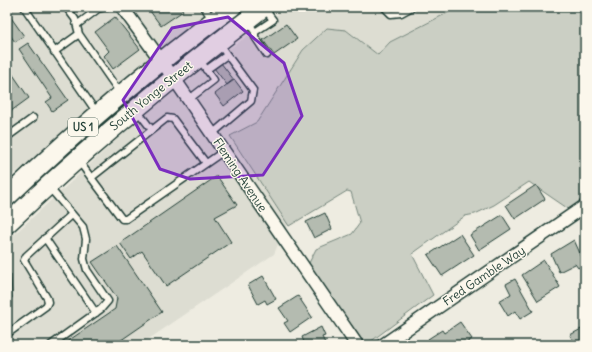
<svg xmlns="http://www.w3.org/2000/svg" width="592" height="352" font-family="Delius,sans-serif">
<rect width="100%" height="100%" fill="#eeece1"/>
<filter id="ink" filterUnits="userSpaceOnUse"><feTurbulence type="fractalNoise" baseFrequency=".025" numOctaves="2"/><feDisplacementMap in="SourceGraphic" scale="8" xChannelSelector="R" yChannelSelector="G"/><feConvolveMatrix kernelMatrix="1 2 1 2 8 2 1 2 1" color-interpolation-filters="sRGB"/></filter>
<g filter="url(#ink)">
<path fill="#ddddd2" d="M7,7H115L154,60L45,153L16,172L7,180Z
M129,7H223L163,53Z
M288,7H459L390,42L378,55L346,30L303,50L257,122L230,136L288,224L285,231L184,83L212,61Z
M175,91L279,242L274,254L140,345H7V241L140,118Z"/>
<path fill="#cbcfc4" stroke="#75867c" d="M459,7H585V200L570,210L529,182L494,205L475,214L465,216L412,254L433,295L366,345L308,265L316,249L352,234L360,223L351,192L347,191L289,226L230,136L257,122L303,50L327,28L346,30L378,55L390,42Z"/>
<path fill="#b4bbb0" stroke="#1f3d34" d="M147,7H181L183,11L161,26Z
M7,12L24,36L15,42L7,31Z
M115,17L140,49L113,69L104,56L109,51L95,32Z
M286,24L297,39L274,55L263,40Z
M28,43L68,100L52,111L46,102L52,98L19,49Z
M221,63L234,80L227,85L214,68Z
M7,66L29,98L7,114Z
M234,79L243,91L224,106L215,94Z
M217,176L237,205L215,217L231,242L166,286L142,251L131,259L120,243Z
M536,185L545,199L515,219L506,205Z
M325,213L332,229L314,238L306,222Z
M502,215L511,229L479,250L470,235Z
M460,234L474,255L442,276L428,255Z
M574,240L585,264L578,268L575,264L559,272L551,254Z
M117,246L162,312L114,345H62L115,309L117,298L92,262Z
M544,260L560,287L538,301L522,275Z
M11,275L12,298H7V276Z
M263,276L276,299L267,304L265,300L258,304L248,285Z
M515,279L533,311L520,319L515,311L508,316L499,301L511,294L506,284Z
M298,296L312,317L290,332L284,323L288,321L279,308Z
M460,322L472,339L463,345H432L428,339L442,330L444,333Z
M321,327L325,336L322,337L326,345H305L302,337Z
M585,327V345H575L570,335Z"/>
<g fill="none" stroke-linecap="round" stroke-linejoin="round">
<g stroke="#1f3d34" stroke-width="9">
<path id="lane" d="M24,7L97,113
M66,7L75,19L79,34
M100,7L98,9L106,7
M204,7L212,19
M384,7L391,14L401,13L412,7
M248,22L255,32L273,20L264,8
M78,24L98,9
M255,32V37L267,55
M54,52L79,34L120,93
M206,70L227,55
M188,100L214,80L199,59
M136,109L152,130
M212,134L251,101L253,90L219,44
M7,137L33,118
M78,160L122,219H126L224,151
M91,178L167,118L173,119L206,163
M48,186L83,227L86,239L84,259L87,270L108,301L101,309L51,345
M45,238L96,313
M7,334L46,306L48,302L47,298L24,260L26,256L72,214"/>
</g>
<g stroke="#1f3d34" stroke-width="15">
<path id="street" d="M122,7L173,77L357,345
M383,345L585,206"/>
</g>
<g stroke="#1f3d34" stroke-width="21">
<path id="primary" d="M7,197C78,129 153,65 232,7
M7,224C88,146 175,75 264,7"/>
</g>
<use href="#lane" stroke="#fbf7ec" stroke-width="6"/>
<use href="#street" stroke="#fbf7ec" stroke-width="12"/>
<use href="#primary" stroke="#fbf7ec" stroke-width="18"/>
</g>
</g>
<path fill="#7b2cbf" fill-opacity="0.2" stroke="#7b2cbf" stroke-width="3" stroke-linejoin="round" d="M228,17L284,63L302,116L263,175L190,179L160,169L123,100L172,28Z"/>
<g text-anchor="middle" stroke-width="3" stroke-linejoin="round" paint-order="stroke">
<rect fill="#fbf7ec" stroke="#61756b" stroke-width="1" x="68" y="118" width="30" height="18" rx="3"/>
<g font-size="11" font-weight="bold" fill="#1f3d34">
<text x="83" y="131">US 1</text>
</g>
<g font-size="12" fill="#1f3d34" stroke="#fbf7ec">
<text transform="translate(151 96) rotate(-39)" y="4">South Yonge Street</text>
<text transform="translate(240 175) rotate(56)" y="4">Fleming Avenue</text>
<text transform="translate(484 276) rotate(-34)" y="4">Fred Gamble Way</text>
</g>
</g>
<rect width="592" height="352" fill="none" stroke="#fbf7ec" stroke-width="24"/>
<rect x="12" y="12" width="568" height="328" fill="none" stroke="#1f3d34" stroke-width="1.5" filter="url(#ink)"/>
</svg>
